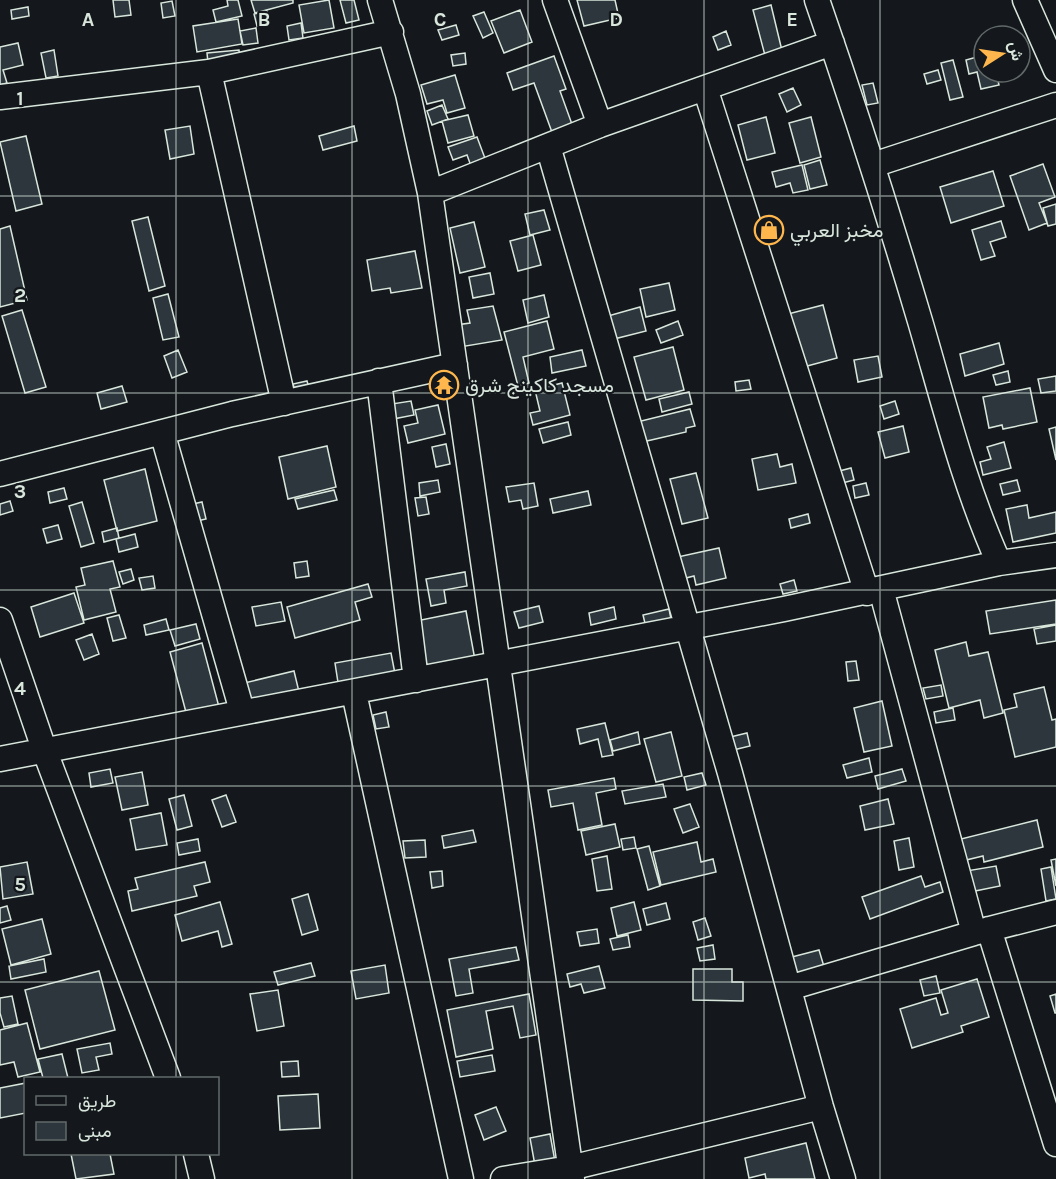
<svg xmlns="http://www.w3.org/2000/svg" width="1056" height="1179" font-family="Karla,Vazirmatn,sans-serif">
<rect width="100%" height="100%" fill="#14181c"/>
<path fill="#2c363c" stroke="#d8e6dc" stroke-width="1.5" d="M113,0H129L131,15L115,17Z
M227,0H238L242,16L216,22L213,10L228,6Z
M251,0H293V3L255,13Z
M329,0L334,28L304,33L299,5Z
M340,0H354L359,20L346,23Z
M577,0H615L619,18L584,26Z
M172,1L175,16L163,18L161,3Z
M771,5L784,59L767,63L753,10Z
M28,7L29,16L12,19L11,10Z
M520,10L532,42L504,53L491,21Z
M267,11L270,23L257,26L254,14Z
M484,12L493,33L483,38L473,16Z
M238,19L242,44L197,52L193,26Z
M301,23L303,38L289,40L287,26Z
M456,25L459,35L442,40L438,30Z
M256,28L258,43L243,45L240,31Z
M726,31L731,45L718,50L713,37Z
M18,43L23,65L3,70L7,83L0,85V47Z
M54,50L58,76L46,78L41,53Z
M239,50L240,60L208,63L207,53Z
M465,53L466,64L453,66L451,55Z
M984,55V72H996L999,85L981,89L977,72L969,74L966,60Z
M554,56L566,89L560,91L573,127L553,135L534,83L513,90L507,73Z
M953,60L963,97L950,100L941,63Z
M938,70L941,80L927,84L924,74Z
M455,75L465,108L447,113L443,100L427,104L421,85Z
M873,83L878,103L867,105L862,85Z
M793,88L801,105L787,112L779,94Z
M442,105L448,119L432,125L427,111Z
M468,115L474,136L448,143L442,121Z
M766,117L775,153L747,160L738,125Z
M811,117L821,157L800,163L789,123Z
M190,126L194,154L170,159L165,130Z
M354,126L357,141L323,150L319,136Z
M26,136L42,204L16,211L0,142Z
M477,137L486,161L471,166L467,155L453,160L448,147Z
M820,160L827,185L810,189L804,165Z
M1043,164L1055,197L1039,203L1047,223L1029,230L1010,176Z
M802,165L808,190L793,193L790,183L776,187L772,172Z
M993,171L1004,206L951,223L940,187Z
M1056,204V224L1048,226L1043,208Z
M544,210L550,230L530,235L525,214Z
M148,217L165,286L149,291L132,221Z
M1001,221L1006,237L990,242L995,256L981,260L972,230Z
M474,222L485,267L460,273L450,228Z
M10,226L27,300L0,307V229Z
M533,235L541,265L518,271L510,241Z
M415,251L422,288L391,293L390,288L372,291L367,260Z
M490,273L494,294L473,298L469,277Z
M669,283L675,310L646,317L640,289Z
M168,294L179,337L163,340L153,298Z
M544,295L549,317L528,323L523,300Z
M823,305L837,358L796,369L784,315Z
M493,306L502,340L460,347L456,325L470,323L467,310Z
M640,307L646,331L614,339L608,316Z
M22,310L46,387L25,393L2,316Z
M547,321L554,349L523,357L529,383L518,386L504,332Z
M678,321L683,335L661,343L656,330Z
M999,343L1004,364L965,376L960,354Z
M673,347L684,390L646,400L634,357Z
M178,350L187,372L172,378L164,356Z
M582,350L586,366L552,373L550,357Z
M878,356L882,377L858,382L854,360Z
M1008,371L1010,382L996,385L993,375Z
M1056,376V391L1041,393L1038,379Z
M749,380L751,389L736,391L735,382Z
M307,381L310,391L296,395L293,384Z
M562,383L570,415L533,425L530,413L540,411L535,390Z
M122,386L127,402L101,409L97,393Z
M1030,388L1037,422L1003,429L1002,425L989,428L983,397Z
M689,392L692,404L662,412L659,399Z
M411,401L414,415L388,420L385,405Z
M895,401L899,414L884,419L880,406Z
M438,405L445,434L408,443L404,426L418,423L415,410Z
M690,409L695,426L686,428V432L638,443L633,423Z
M568,422L571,435L543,443L539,429Z
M903,426L909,452L885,458L878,432Z
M1056,427V460L1049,429Z
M1004,442L1011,468L983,475L980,462L991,459L987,447Z
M446,444L450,464L436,467L432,447Z
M327,446L336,487L288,499L279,457Z
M777,454L780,467L792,464L796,483L758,490L752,459Z
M851,468L854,480L827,487L824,475Z
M145,469L157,521L117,531L104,480Z
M696,473L708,518L682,524L670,479Z
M438,480L440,492L420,496L419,483Z
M1017,480L1020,491L1003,495L1000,484Z
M534,483L538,506L523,509L521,500L509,502L506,487Z
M866,483L869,495L855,498L853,486Z
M64,488L67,499L50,503L48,492Z
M334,490L337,500L298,509L295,499Z
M588,491L591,505L553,513L550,499Z
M426,497L429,514L418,516L415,498Z
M10,501L13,511L0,515V504Z
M82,502L94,543L81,547L69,506Z
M202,502L206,519L192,522L188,505Z
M1027,505L1029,518L1056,512V533L1013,542L1006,509Z
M808,514L810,523L791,528L789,519Z
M58,525L62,539L47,543L43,529Z
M117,528L119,538L104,542L102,532Z
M135,534L138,547L119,552L116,539Z
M719,548L726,578L696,585L694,576L678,580L673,558Z
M113,561L120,587L110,589L116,612L84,620L76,587L85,585L81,568Z
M307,561L309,576L296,578L294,563Z
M131,569L134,580L123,584L119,572Z
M465,572L467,586L444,590L446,603L431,606L426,579Z
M153,576L155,588L142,590L139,578Z
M794,580L797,591L783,594L780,584Z
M368,584L372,597L355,602L360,620L295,638L287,607Z
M74,593L84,623L40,637L31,607Z
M1056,600V624L990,634L986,611Z
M281,602L285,621L256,626L252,607Z
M539,606L543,622L519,628L514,612Z
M614,607L616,619L591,625L589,613Z
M669,609L674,634L649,640L643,615Z
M466,611L475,660L422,670L411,622Z
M119,615L126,638L113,641L107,618Z
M166,619L169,630L146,635L144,625Z
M196,624L200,639L175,646L170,630Z
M1056,625V641L1037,644L1034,629Z
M92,634L99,654L84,660L76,640Z
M966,642L969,656L988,652L1003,713L984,718L980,700L949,708L935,650Z
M202,643L219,707L187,716L170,652Z
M391,653L396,679L339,689L335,663Z
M856,661L859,680L848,681L846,662Z
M294,671L300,696L246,708L240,684Z
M941,685L943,696L926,699L923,688Z
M1044,687L1052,720L1056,719V747L1015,757L1004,710L1017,707L1014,694Z
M882,701L892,746L864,752L854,708Z
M953,708L955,720L936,723L934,712Z
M386,712L389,727L376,729L373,715Z
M605,723L613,755L602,757L598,739L580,744L577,729Z
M638,732L640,744L613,751L610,740Z
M671,732L682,776L656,782L644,739Z
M747,733L750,746L729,751L726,738Z
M869,758L872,772L847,778L843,765Z
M110,769L113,783L91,787L89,773Z
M902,769L906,781L878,789L875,776Z
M142,772L148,805L122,810L115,777Z
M702,773L706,785L687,790L684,777Z
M614,778L616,789L596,793L602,825L578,830L573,803L551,807L548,790Z
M663,784L666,797L625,804L622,791Z
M184,795L192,826L177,830L169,799Z
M226,795L236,822L222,827L212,800Z
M888,799L894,824L865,830L860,806Z
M690,804L699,827L683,833L674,809Z
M161,813L167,845L136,850L130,819Z
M1037,820L1043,847L984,862L983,856L962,861L957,840Z
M615,824L620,847L586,855L581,831Z
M473,830L476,842L444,848L442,836Z
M634,837L636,848L623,850L621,839Z
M909,838L914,867L899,870L894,841Z
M198,839L200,851L179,855L177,843Z
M425,840L426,857L405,858L403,841Z
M697,842L701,862L713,859L716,872L661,885L653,852Z
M649,846L660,886L648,890L637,849Z
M607,856L612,889L597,891L592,859Z
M1056,859V886L1051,860Z
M27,862L33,894L3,899L0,867Z
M205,862L210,882L194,886L197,896L132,911L128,891L138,889L135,878Z
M996,866L1000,886L970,892L966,871Z
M1051,867L1056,899L1046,901L1041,869Z
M442,871L443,886L432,888L430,872Z
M921,876L925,887L940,882L943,892L870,919L862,897Z
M308,894L318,930L302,935L292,899Z
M220,902L232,944L222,947L218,931L182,941L175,915Z
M634,902L641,930L617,936L611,908Z
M666,903L670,919L647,925L643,909Z
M7,906L11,920L0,923V908Z
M705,918L711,936L698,940L693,922Z
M42,919L51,954L11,965L2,929Z
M597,929L599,943L580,946L577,932Z
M628,935L630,947L613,950L610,939Z
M713,945L715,959L700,961L697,948Z
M516,947L519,960L469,969L473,993L456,996L449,959Z
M819,950L828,980L792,990L784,959Z
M44,959L46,972L11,979L9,966Z
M311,963L315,976L278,985L274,972Z
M385,965L389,993L356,999L351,971Z
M599,966L605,988L584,993L581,984L570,987L567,974Z
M693,969H732V982H743V1001L693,1000Z
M99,971L115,1030L40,1049L25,990Z
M936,976L940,993L924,996L920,980Z
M977,979L989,1017L961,1026L963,1032L912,1048L900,1009L936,998L941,1015L948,1013L941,990Z
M278,990L284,1026L257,1031L250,994Z
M529,994L536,1035L520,1038L513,1006L486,1011L493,1049L456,1057L447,1010Z
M1056,994V1013H1055L1050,996Z
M12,996L18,1024L4,1027L0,1013V998Z
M27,1023L40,1072L18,1077L14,1062L0,1065V1030Z
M110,1043L112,1054L96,1057L99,1070L82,1073L77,1049Z
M62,1054L68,1078H43L38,1059Z
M492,1055L495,1071L460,1077L457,1061Z
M298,1061L299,1076L282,1077L281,1062Z
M26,1083V1113L0,1118V1088Z
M318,1094L320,1128L280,1130L278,1096Z
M496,1107L506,1131L484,1140L475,1115Z
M550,1134L556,1167L536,1171L530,1138Z
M806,1143L815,1179H766L765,1174L749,1178L745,1158Z
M71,1154H110L114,1174L76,1179Z"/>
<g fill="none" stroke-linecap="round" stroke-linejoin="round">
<g stroke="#d8e6dc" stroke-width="27">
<path id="minor" d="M380,0L408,94L430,193L572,1179
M555,0L600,125
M817,0C854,106 888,213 920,321C944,403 964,485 999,563
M1025,0L1056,70
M209,72L284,403
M705,88L867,593
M0,97L209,72L391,32
M548,146L730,773L821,1107L843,1179
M873,165L1056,105
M430,193L600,125L832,43
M379,381L416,680
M162,432L242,711
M0,474L232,414L455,365
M881,589L974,933
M0,620L44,749L168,1078
M354,693L461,1179
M0,759L784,609L999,563L1056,555
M989,929L1056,1144
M789,988L974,933L1056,912
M196,1154L202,1179
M503,1179L570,1168L821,1107"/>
</g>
<use href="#minor" stroke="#14181c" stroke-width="24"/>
</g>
<path fill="none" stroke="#d8e6dc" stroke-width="1.5" stroke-opacity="0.55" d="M176,0V1078M352,0V1179M528,0V1179M704,0V1179M880,0V1179M0,196H1056M0,393H1056M0,590H1056M0,786H1056M0,982H1056M176,1154V1179"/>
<defs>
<g id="shop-ring" transform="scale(1.5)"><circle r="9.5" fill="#14181c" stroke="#ffb74d" stroke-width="1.5"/><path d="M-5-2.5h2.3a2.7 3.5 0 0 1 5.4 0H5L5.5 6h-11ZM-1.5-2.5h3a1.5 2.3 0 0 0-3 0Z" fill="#ffb74d"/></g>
<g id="temple-ring" transform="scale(1.5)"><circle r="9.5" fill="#14181c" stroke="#ffb74d" stroke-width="1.5"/><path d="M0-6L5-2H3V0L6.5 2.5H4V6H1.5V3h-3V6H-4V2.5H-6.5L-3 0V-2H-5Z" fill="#ffb74d"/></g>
</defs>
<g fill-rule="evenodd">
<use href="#shop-ring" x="769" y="230"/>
<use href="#temple-ring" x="444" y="385"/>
</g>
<g text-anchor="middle" stroke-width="4.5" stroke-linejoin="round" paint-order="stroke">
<g font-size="20" fill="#d8e6dc" stroke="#14181c" text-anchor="start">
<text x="790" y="237">مخبز العربي</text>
<text x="465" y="392">مسجد كاكينج شرق</text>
</g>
</g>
<g font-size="20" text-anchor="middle" font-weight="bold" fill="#d8e6dc" stroke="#14181c" stroke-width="4.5" stroke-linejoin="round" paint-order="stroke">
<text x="88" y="26">A</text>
<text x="264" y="26">B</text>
<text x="440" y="26">C</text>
<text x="616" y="26">D</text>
<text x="792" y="26">E</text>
<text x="20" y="105">1</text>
<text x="20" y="302">2</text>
<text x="20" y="498">3</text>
<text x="20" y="695">4</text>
<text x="20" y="891">5</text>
</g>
<rect x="24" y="1077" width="195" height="78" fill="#14181c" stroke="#626a69" stroke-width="1.5"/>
<rect x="36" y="1096" width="30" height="9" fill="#14181c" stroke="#626a69" stroke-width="1.5"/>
<text x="78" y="1107" font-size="18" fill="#d8e6dc">طريق</text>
<rect x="36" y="1122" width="30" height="18" fill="#2c363c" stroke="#626a69" stroke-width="1.5"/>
<text x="78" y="1137" font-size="18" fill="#d8e6dc">مبنى</text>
<g transform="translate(1002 54) rotate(78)"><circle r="28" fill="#14181c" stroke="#626a69" stroke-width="1.5"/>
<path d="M0-4.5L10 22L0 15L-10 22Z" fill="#ffb74d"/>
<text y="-9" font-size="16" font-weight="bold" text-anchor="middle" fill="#d8e6dc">ش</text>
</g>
</svg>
